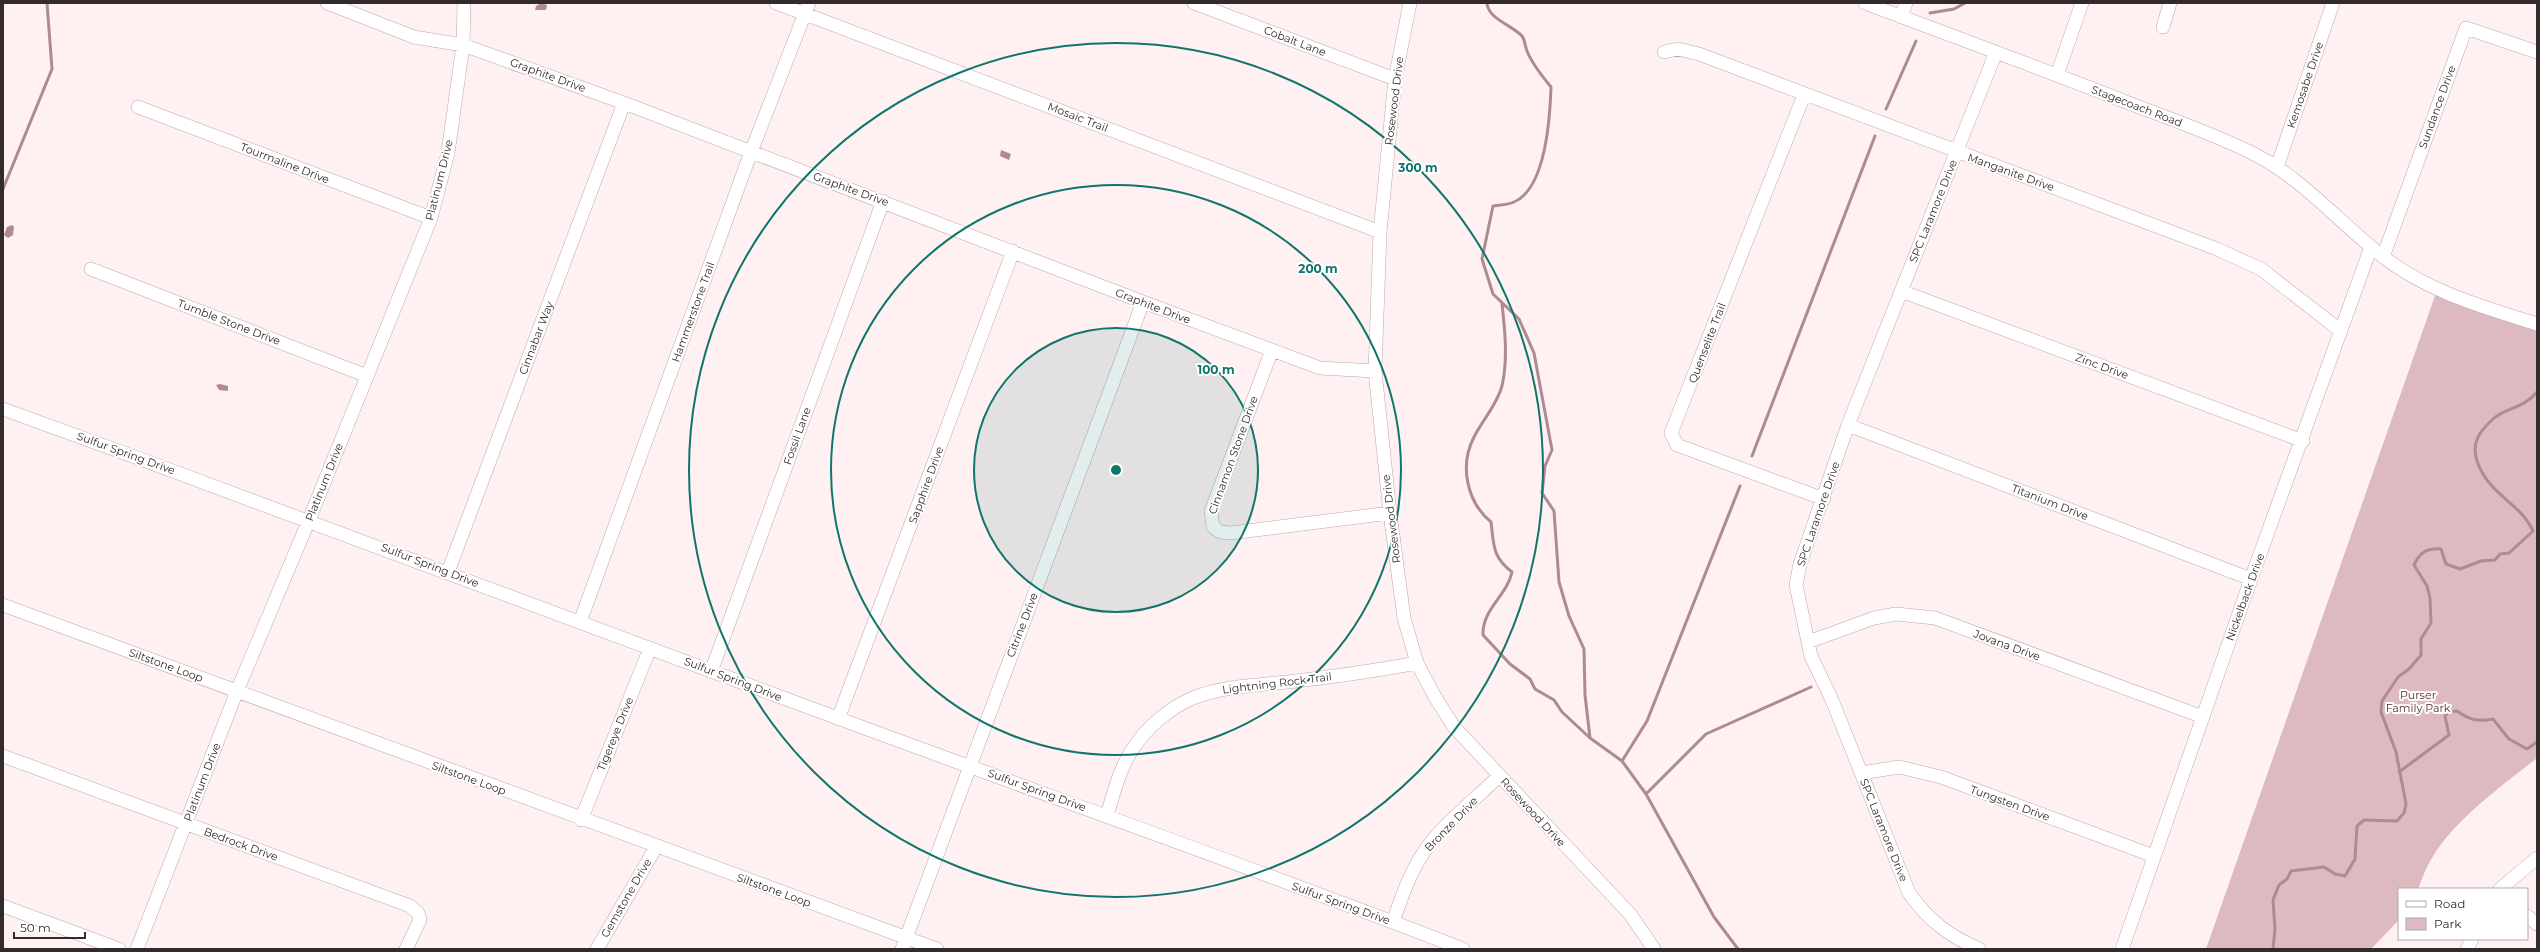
<svg xmlns="http://www.w3.org/2000/svg" width="2540" height="952" font-family="Montserrat,sans-serif">
<rect width="100%" height="100%" fill="#fff0f2"/>
<path fill="#ddbabf" d="M2437,290L2537,323V758C2503,785 2454,820 2432,858C2426,867 2422,879 2418,889H2399V920L2371,949H2206Z"/>
<path fill="#ad8b90" d="M541,3L547,5L546,10H535L536,6Z
M1001,150L1011,154L1009,160L1000,156Z
M12,225L14,227L13,235L8,238L4,235L7,227Z
M220,384L228,386V391L219,390L216,385Z"/>
<g fill="none" stroke-linecap="round" stroke-linejoin="round">
<path stroke="#ad8b90" stroke-width="3" d="M1487,3C1488,19 1512,25 1522,36C1525,40 1525,46 1527,51C1532,64 1542,76 1551,87C1550,117 1546,188 1514,202C1508,205 1499,205 1493,206L1482,259L1493,294L1519,319L1534,353L1552,450L1545,466L1542,493L1554,511L1559,582L1569,616L1584,649L1585,695L1590,738L1622,761L1646,794L1714,917L1738,949
M1930,13L1954,9L1965,3
M1886,109L1916,41
M3,189L52,69L47,3
M1502,304C1505,330 1508,360 1502,386C1497,405 1483,419 1474,437C1459,466 1467,502 1491,522C1494,545 1492,557 1512,572C1507,596 1482,609 1483,635L1510,664L1530,679L1535,689L1554,700L1562,712L1590,738
M1752,456L1875,136
M1622,761L1647,721L1740,486
M2399,772L2449,735L2445,716L2448,712L2457,711C2470,720 2477,722 2493,719L2509,739L2527,749L2537,742
M1646,794L1706,734L1811,687
M2273,949L2275,929L2273,900L2279,885L2287,879L2291,871L2324,867L2335,874L2345,876L2355,859L2357,826L2364,820L2397,821L2404,813L2406,804L2396,752L2381,712L2382,701L2398,677L2409,669L2421,655V639L2431,623L2430,598L2427,586L2414,565C2420,552 2427,548 2441,549L2446,564L2460,569L2481,561L2495,560L2500,554L2509,553L2533,531C2520,502 2489,496 2477,461C2471,442 2480,431 2493,419C2506,407 2523,409 2537,392"/>
<g stroke="#bea7aa" stroke-width="14">
<path id="minor" d="M327,3L414,37L463,45L624,103L1143,302L1320,368L1375,371
M776,3L1380,232
M1194,3L1395,79
M1410,3L1395,79L1380,232L1375,371L1390,513L1404,618L1417,663L1435,697L1454,727L1630,914L1654,949
M1865,3C1952,36 2040,68 2126,102C2170,119 2215,134 2256,155C2304,180 2340,223 2382,256C2428,292 2483,307 2537,324
M1901,17L1906,3
M2163,27L2170,3
M1664,52L1678,49L1699,54L2217,249L2261,269L2341,331
M2057,75L2082,3
M1804,95L1671,433L1677,445L1824,499
M138,107L431,218
M2277,167L2333,3
M2383,257L2466,28L2537,52
M91,269L367,376
M1901,291L2303,441
M1272,350L1211,511L1213,527L1220,532L1231,533L1390,513
M3,409C280,509 555,614 832,716C1042,794 1254,868 1463,949
M1848,425L2251,579
M448,572L624,103
M3,605L937,949
M580,622L751,152L809,3
M1808,642L1874,618L1896,614L1935,618L2203,717
M711,672L883,201
M838,719L1013,251
M3,756L410,906L418,913L420,920L406,949
M1861,773L1899,767L1941,777L2154,856
M1107,815C1114,793 1119,770 1132,750C1146,728 1169,708 1193,698C1223,686 1257,685 1288,682C1332,677 1374,671 1417,663
M581,820L650,648
M2500,889L2537,858
M3,906L119,949
M2527,916L2537,924
M1393,922C1401,899 1409,875 1422,855C1441,825 1474,801 1499,776
M137,949L237,691L309,520L431,218L448,153L463,45L464,3
M597,949L656,847
M902,949L1143,302
M1979,949C1949,936 1928,920 1909,893L1832,700L1811,656L1796,585L1800,564L1848,425L1996,52
M2122,949L2251,579L2371,247
M2467,949L2472,939"/>
</g>
<use href="#minor" stroke="#fff" stroke-width="13"/>
</g>
<circle cx="1116" cy="470" r="142" fill="#0f766e" fill-opacity=".12"/>
<g fill="none" stroke="#0f766e" stroke-width="2">
<circle cx="1116" cy="470" r="142"/>
<circle cx="1116" cy="470" r="285"/>
<circle cx="1116" cy="470" r="427"/>
</g>
<g text-anchor="middle" stroke-width="4" stroke-linejoin="round" paint-order="stroke">
<g font-size="11" fill="#332a2b" stroke="#fff">
<text transform="translate(1295 41) rotate(21)" y="4">Cobalt Lane</text>
<text transform="translate(548 75) rotate(20)" y="4">Graphite Drive</text>
<text transform="translate(2305 85) rotate(-71)" y="4">Kemosabe Drive</text>
<text transform="translate(1394 101) rotate(-83)" y="4">Rosewood Drive</text>
<text transform="translate(2137 106) rotate(21)" y="4">Stagecoach Road</text>
<text transform="translate(2437 107) rotate(-70)" y="4">Sundance Drive</text>
<text transform="translate(1078 117) rotate(21)" y="4">Mosaic Trail</text>
<text transform="translate(285 163) rotate(21)" y="4">Tourmaline Drive</text>
<text transform="translate(2011 172) rotate(20)" y="4">Manganite Drive</text>
<text transform="translate(439 180) rotate(-76)" y="4">Platinum Drive</text>
<text transform="translate(851 189) rotate(20)" y="4">Graphite Drive</text>
<text transform="translate(1933 211) rotate(-68)" y="4">SPC Laramore Drive</text>
<text transform="translate(1153 306) rotate(21)" y="4">Graphite Drive</text>
<text transform="translate(693 312) rotate(-70)" y="4">Hammerstone Trail</text>
<text transform="translate(229 322) rotate(21)" y="4">Tumble Stone Drive</text>
<text transform="translate(536 338) rotate(-69)" y="4">Cinnabar Way</text>
<text transform="translate(1707 343) rotate(-69)" y="4">Quenselite Trail</text>
<text transform="translate(2102 366) rotate(20)" y="4">Zinc Drive</text>
<text transform="translate(797 436) rotate(-70)" y="4">Fossil Lane</text>
<text transform="translate(126 453) rotate(20)" y="4">Sulfur Spring Drive</text>
<text transform="translate(1233 455) rotate(-70)" y="4">Cinnamon Stone Drive</text>
<text transform="translate(324 482) rotate(-68)" y="4">Platinum Drive</text>
<text transform="translate(926 485) rotate(-70)" y="4">Sapphire Drive</text>
<text transform="translate(2050 502) rotate(21)" y="4">Titanium Drive</text>
<text transform="translate(1818 514) rotate(-71)" y="4">SPC Laramore Drive</text>
<text transform="translate(1391 519) rotate(-97)" y="4">Rosewood Drive</text>
<text transform="translate(430 565) rotate(21)" y="4">Sulfur Spring Drive</text>
<text transform="translate(2245 597) rotate(-70)" y="4">Nickelback Drive</text>
<text transform="translate(1022 625) rotate(-69)" y="4">Citrine Drive</text>
<text transform="translate(2007 645) rotate(20)" y="4">Jovana Drive</text>
<text transform="translate(166 665) rotate(20)" y="4">Siltstone Loop</text>
<text transform="translate(733 679) rotate(21)" y="4">Sulfur Spring Drive</text>
<text transform="translate(1277 683) rotate(-7)" y="4">Lightning Rock Trail</text>
<text transform="translate(615 734) rotate(-68)" y="4">Tigereye Drive</text>
<text transform="translate(469 778) rotate(20)" y="4">Siltstone Loop</text>
<text transform="translate(202 782) rotate(-69)" y="4">Platinum Drive</text>
<text transform="translate(1037 790) rotate(20)" y="4">Sulfur Spring Drive</text>
<text transform="translate(2010 803) rotate(20)" y="4">Tungsten Drive</text>
<text transform="translate(1533 812) rotate(47)" y="4">Rosewood Drive</text>
<text transform="translate(1451 824) rotate(-46)" y="4">Bronze Drive</text>
<text transform="translate(1884 830) rotate(68)" y="4">SPC Laramore Drive</text>
<text transform="translate(241 844) rotate(20)" y="4">Bedrock Drive</text>
<text transform="translate(774 890) rotate(20)" y="4">Siltstone Loop</text>
<text transform="translate(626 898) rotate(-60)" y="4">Gemstone Drive</text>
<text transform="translate(1341 903) rotate(20)" y="4">Sulfur Spring Drive</text>
</g>
<g font-size="11" fill="#5a2a33" stroke="#fff">
<text x="2418" y="699">Purser<tspan x="2418" dy="13">Family Park</tspan></text>
</g>
</g>
<circle cx="1116" cy="470" r="6" fill="#0f766e" stroke="#fff" stroke-width="2"/>
<g font-size="12" text-anchor="middle" font-weight="bold" fill="#0f766e" stroke="#fff" stroke-width="4" stroke-linejoin="round" paint-order="stroke">
<text x="1418" y="172">300 m</text>
<text x="1318" y="273">200 m</text>
<text x="1216" y="374">100 m</text>
</g>
<rect width="2540" height="952" fill="none" stroke="#332a2b" stroke-width="8"/>
<rect x="2398" y="888" width="130" height="52" fill="#ffffff" stroke="#adaaaa"/>
<rect x="2406" y="901" width="20" height="6" fill="#ffffff" stroke="#adaaaa"/>
<text x="2434" y="908" font-size="12" fill="#332a2b">Road</text>
<rect x="2406" y="918" width="20" height="12" fill="#ddbabf" stroke="#adaaaa"/>
<text x="2434" y="928" font-size="12" fill="#332a2b">Park</text>
<path d="M14 932v6h71v-6" fill="none" stroke="#332a2b" stroke-width="2"/>
<text x="20" y="932" font-size="12" fill="#332a2b" stroke="#ffffff" stroke-width="3" paint-order="stroke">50 m</text>
</svg>
